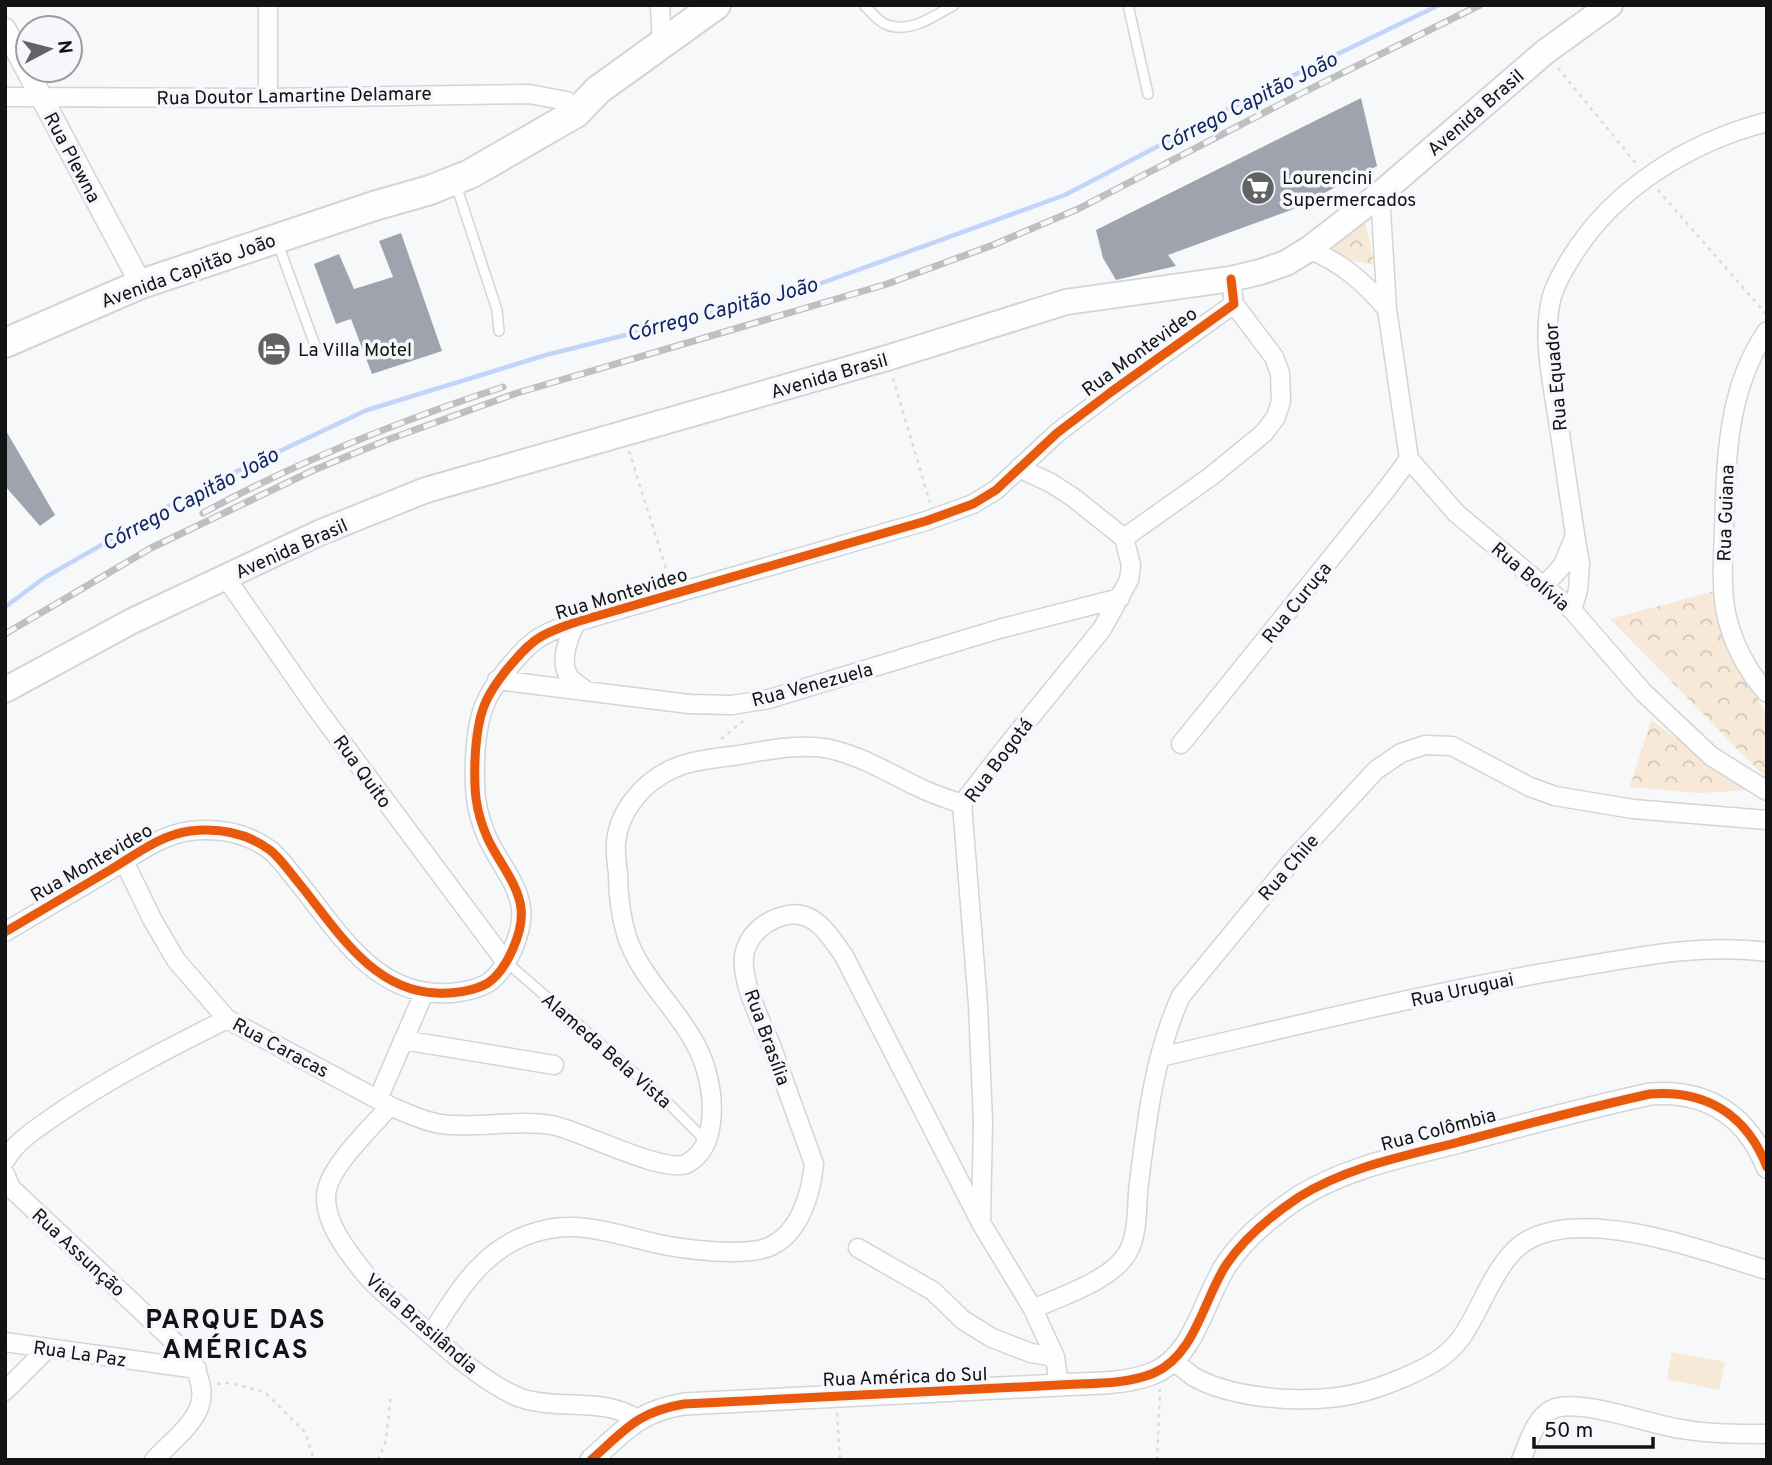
<svg xmlns="http://www.w3.org/2000/svg" width="1772" height="1465" font-family="Overpass,sans-serif">
<defs>
<pattern id="park-crowns" width="20" height="18" patternUnits="userSpaceOnUse" patternTransform="scale(1.75)"><rect width="20" height="18" fill="#f8e8d7"/><path d="M2 6a3 3 0 1 1 6 0M12 15a3 3 0 1 1 6 0" fill="none" stroke="#d4c6b8"/></pattern>
</defs>
<rect width="100%" height="100%" fill="#f6f8fa"/>
<path fill="url(#park-crowns)" d="M1365,222L1375,265L1351,261L1333,252L1337,233Z
M1715,591L1730,647L1767,716V779L1610,619Z
M1651,720L1748,790L1700,793L1630,787Z"/>
<path fill="#f8e8d7" d="M1672,1352L1725,1362L1719,1390L1667,1379Z"/>
<g fill="none" stroke-linecap="round" stroke-linejoin="round">
<path stroke="#c2d4f9" stroke-width="4.5" d="M5,607L44,578L195,491L367,410L546,355L797,292L1065,195L1288,78L1439,5"/>
</g>
<path fill="#9fa3ad" d="M1361,98L1377,166L1291,210L1168,255L1176,266L1116,280L1103,258L1096,230Z
M401,233L442,351L372,374L351,319L336,324L314,264L339,254L354,289L393,277L379,241Z
M5,429L55,515L40,526L5,486Z"/>
<g fill="none" stroke-linecap="round" stroke-linejoin="round">
<g stroke="#d2d4d5" stroke-width="12">
<path id="service" d="M864,5C870,11 877,20 885,24C909,35 934,16 954,5
M1128,5L1148,94
M456,185L497,310L499,331
M277,241L316,348
M505,961L660,1095L706,1141"/>
</g>
<g stroke="#d2d4d5" stroke-width="21">
<path id="minor" d="M660,5L662,45
M5,97L268,98L529,94L567,101L576,113
M268,98V5
M1380,194L1387,309L1409,459L1456,513L1572,610L1643,692L1711,756L1767,791
M1309,249C1342,263 1364,282 1387,309
M1767,331C1726,390 1726,463 1724,532C1723,559 1721,586 1726,613C1732,642 1747,671 1767,693
M1124,538L1210,477L1264,433L1276,417L1281,401L1280,373L1274,357L1234,304
M226,578L317,709L505,961
M1544,586L1563,565L1574,538
M1572,610L1578,590L1580,564C1572,518 1566,473 1559,427C1553,386 1541,337 1552,296C1556,283 1564,269 1571,258C1613,189 1689,142 1767,122
M576,622C569,637 558,662 570,678C574,682 580,686 584,689
M497,680L689,704L732,705L769,699L999,629L1120,598
M1181,744L1386,490L1409,459
M124,861L152,919L176,960L227,1019L390,1106C406,1113 423,1121 440,1124C477,1129 515,1119 552,1125C582,1131 667,1176 688,1163C718,1146 714,1097 706,1070C693,1021 643,985 627,937C621,917 618,894 618,874C617,864 615,852 616,842C619,810 644,782 672,769C692,760 718,758 739,755C768,750 801,743 830,749C861,756 889,773 918,787C932,794 948,799 962,804
M5,932C40,911 75,891 110,870C135,855 160,835 190,831C218,828 247,833 270,850C280,858 289,871 298,882C335,927 371,991 437,993C453,994 474,991 488,983C507,970 524,931 521,908C518,883 497,860 487,837C475,809 474,790 475,760C477,714 484,695 515,660C523,651 531,642 542,636C553,630 565,626 576,622L926,521L973,504L996,490L1057,433L1111,392L1234,304L1231,279
M403,1040L554,1065
M1160,1057C1295,1026 1430,992 1566,969C1633,958 1699,943 1767,952
M378,1099L424,993
M390,1106C372,1127 327,1168 326,1196C325,1224 349,1254 366,1275C376,1287 389,1297 401,1308C431,1335 486,1387 524,1399C560,1410 604,1397 637,1419
M5,1161C16,1141 35,1130 53,1117C108,1079 167,1049 227,1019
M5,1174L11,1188L185,1352C222,1405 191,1422 154,1460
M981,1222L983,1121L978,1005L962,804L1003,751L1102,629L1129,580L1131,565L1124,538L1074,498L1051,483L1019,468
M858,1248L933,1291L963,1320L992,1338L1031,1353L1055,1357
M1033,1309C1061,1296 1113,1280 1128,1252C1139,1232 1136,1205 1139,1183C1147,1119 1154,1055 1181,996L1292,861L1376,770L1401,753L1425,745L1452,746L1530,787L1555,796L1633,809L1767,820
M431,1335C458,1289 488,1242 544,1230C581,1221 619,1235 654,1243C680,1249 747,1258 771,1246C800,1232 811,1194 814,1164C800,1125 786,1087 772,1048C762,1022 741,984 744,956C747,935 766,919 788,915C815,910 830,936 844,956L981,1223L1033,1309L1055,1357L1059,1385
M5,1342L197,1369
M1173,1361C1180,1366 1187,1372 1194,1377C1230,1397 1289,1402 1329,1398C1354,1396 1382,1387 1405,1377C1428,1367 1446,1358 1461,1338C1482,1309 1497,1255 1530,1239C1590,1208 1704,1251 1767,1270
M5,1391L47,1349
M1521,1460C1528,1444 1535,1418 1551,1410C1575,1396 1651,1425 1681,1429C1709,1434 1738,1434 1767,1434"/>
</g>
<g stroke="#d2d4d5" stroke-width="24">
<path id="tertiary" d="M5,29L141,284
M591,1460C625,1430 637,1412 684,1404L1059,1385C1090,1383 1125,1385 1154,1373C1195,1355 1203,1301 1226,1265C1244,1238 1272,1215 1299,1197C1347,1167 1405,1156 1459,1142C1523,1125 1586,1108 1650,1094C1706,1090 1746,1114 1767,1167"/>
</g>
<g stroke="#d2d4d5" stroke-width="28">
<path id="secondary" d="M5,690L132,621L319,533L426,490L887,358L1066,302L1231,279L1260,272L1286,263L1309,249L1380,194L1545,52L1610,5"/>
</g>
<g stroke="#d2d4d5" stroke-width="32">
<path id="trunk" d="M5,343L141,284L374,206L430,190L470,174L576,113L598,90L716,5"/>
</g>
<path stroke="#dbdbdb" stroke-width="2.5" stroke-dasharray="3.5 5" stroke-linecap="butt" d="M1558,68L1638,166
M1658,190L1766,314
M893,378L930,503
M629,451L669,578
M721,739L743,721
M217,1384L230,1383L265,1392L305,1432L314,1460
M837,1413L840,1460
M378,1460L386,1440L391,1394
M1157,1460L1160,1389"/>
<use href="#service" stroke="#fefefe" stroke-width="9"/>
<use href="#minor" stroke="#fefefe" stroke-width="18"/>
<use href="#tertiary" stroke="#fefefe" stroke-width="21"/>
<use href="#secondary" stroke="#fefefe" stroke-width="24"/>
<use href="#trunk" stroke="#fefefe" stroke-width="28"/>
<g stroke="#bfbfc0" stroke-width="7">
<path id="rail" d="M203,513C299,461 399,421 503,387
M5,634L151,548L314,470L387,440L517,393L887,284L993,245L1078,209L1302,93L1480,5"/>
</g>
<use href="#rail" stroke="#f5f7fb" stroke-width="4.5" stroke-dasharray="13" stroke-linecap="butt"/>
<g stroke="#f5f7fb" stroke-width="13">
<path id="cycleway" d="M5,932C40,911 75,891 110,870C135,855 160,835 190,831C218,828 247,833 270,850C280,858 289,871 298,882C335,927 371,991 437,993C453,994 474,991 488,983C507,970 524,931 521,908C518,883 497,860 487,837C475,809 474,790 475,760C477,714 484,695 515,660C523,651 531,642 542,636C553,630 565,626 576,622L926,521L973,504L996,490L1057,433L1111,392L1234,304L1231,279
M591,1460C625,1430 637,1412 684,1404L1059,1385C1090,1383 1125,1385 1154,1373C1195,1355 1203,1301 1226,1265C1244,1238 1272,1215 1299,1197C1347,1167 1405,1156 1459,1142C1523,1125 1586,1108 1650,1094C1706,1090 1746,1114 1767,1167"/>
</g>
<use href="#cycleway" stroke="#e8590c" stroke-width="9"/>
</g>
<defs>
<g id="supermarket-disc" transform="scale(1.75)"><circle r="9.5" fill="#626364" stroke="#f5f7fb"/><path d="M-6-5.5h2.5l.6 2H6L4.5 2H-2.5L-4.4-4H-6ZM-1.5 3.2a1.3 1.3 0 1 0 .1 0ZM3 3.2a1.3 1.3 0 1 0 .1 0Z" fill="#fff"/></g>
<g id="hotel-disc" transform="scale(1.75)"><circle r="9.5" fill="#626364" stroke="#f5f7fb"/><path d="M-6-4.5h1.5V1H6V5H4.5V3h-9V5H-6ZM-4 0a1.8 1.8 0 1 1 3.6 0ZM.5 0V-2.5h3Q6-2.5 6 0Z" fill="#fff"/></g>
</defs>
<g fill-rule="evenodd">
<use href="#supermarket-disc" x="1258" y="188"/>
<use href="#hotel-disc" x="274" y="349"/>
</g>
<g text-anchor="middle" stroke-width="7" stroke-linejoin="round" paint-order="stroke">
<g font-size="19" fill="#121314" stroke="#f5f7fb">
<text transform="translate(294 95) rotate(-1)" y="7">Rua Doutor Lamartine Delamare</text>
<text transform="translate(1475 112) rotate(-41)" y="7">Avenida Brasil</text>
<text transform="translate(73 157) rotate(62)" y="7">Rua Plewna</text>
<text transform="translate(188 270) rotate(-20)" y="7">Avenida Capitão João</text>
<text transform="translate(1139 351) rotate(-36)" y="7">Rua Montevideo</text>
<text transform="translate(829 375) rotate(-16)" y="7">Avenida Brasil</text>
<text transform="translate(1555 377) rotate(-95)" y="7">Rua Equador</text>
<text transform="translate(1725 513) rotate(-88)" y="7">Rua Guiana</text>
<text transform="translate(291 548) rotate(-24)" y="7">Avenida Brasil</text>
<text transform="translate(1531 576) rotate(40)" y="7">Rua Bolívia</text>
<text transform="translate(621 593) rotate(-17)" y="7">Rua Montevideo</text>
<text transform="translate(1296 602) rotate(-51)" y="7">Rua Curuça</text>
<text transform="translate(812 684) rotate(-15)" y="7">Rua Venezuela</text>
<text transform="translate(998 760) rotate(-53)" y="7">Rua Bogotá</text>
<text transform="translate(363 771) rotate(54)" y="7">Rua Quito</text>
<text transform="translate(91 862) rotate(-30)" y="7">Rua Montevideo</text>
<text transform="translate(1288 867) rotate(-49)" y="7">Rua Chile</text>
<text transform="translate(1462 989) rotate(-12)" y="7">Rua Uruguai</text>
<text transform="translate(768 1037) rotate(70)" y="7">Rua Brasília</text>
<text transform="translate(281 1047) rotate(28)" y="7">Rua Caracas</text>
<text transform="translate(607 1050) rotate(41)" y="7">Alameda Bela Vista</text>
<text transform="translate(1438 1129) rotate(-15)" y="7">Rua Colômbia</text>
<text transform="translate(79 1252) rotate(43)" y="7">Rua Assunção</text>
<text transform="translate(422 1323) rotate(41)" y="7">Viela Brasilândia</text>
<text transform="translate(80 1353) rotate(8)" y="7">Rua La Paz</text>
<text transform="translate(905 1376) rotate(-2)" y="7">Rua América do Sul</text>
</g>
<g font-size="19" fill="#121314" stroke="#f5f7fb" text-anchor="start">
<text x="1282" y="184">Lourencini<tspan x="1282" dy="22">Supermercados</tspan></text>
<text x="298" y="356">La Villa Motel</text>
</g>
<g font-size="21" font-style="italic" fill="#0f2661" stroke="#f5f7fb">
<text transform="translate(1248 102) rotate(-27)" y="7">Córrego Capitão João</text>
<text transform="translate(722 309) rotate(-15)" y="7">Córrego Capitão João</text>
<text transform="translate(190 499) rotate(-28)" y="7">Córrego Capitão João</text>
</g>
<g font-size="26" font-weight="bold" letter-spacing="2" fill="#121314" stroke="#f5f7fb">
<text x="236" y="1328">PARQUE DAS<tspan x="236" dy="30">AMÉRICAS</tspan></text>
</g>
</g>
<rect width="1772" height="1465" fill="none" stroke="#121314" stroke-width="14"/>
<g transform="translate(49 49) rotate(83)"><circle r="33" fill="#f5f7fb" stroke="#9a9c9f" stroke-width="2"/>
<path d="M0-5L12 26L0 18L-12 26Z" fill="#626364"/>
<text y="-10" font-size="19" font-weight="bold" text-anchor="middle" fill="#121314">N</text>
</g>
<path d="M1534 1437v10h119v-10" fill="none" stroke="#121314" stroke-width="3.5"/>
<text x="1544" y="1437" font-size="21" fill="#121314" stroke="#f5f7fb" stroke-width="5" paint-order="stroke">50 m</text>
</svg>
